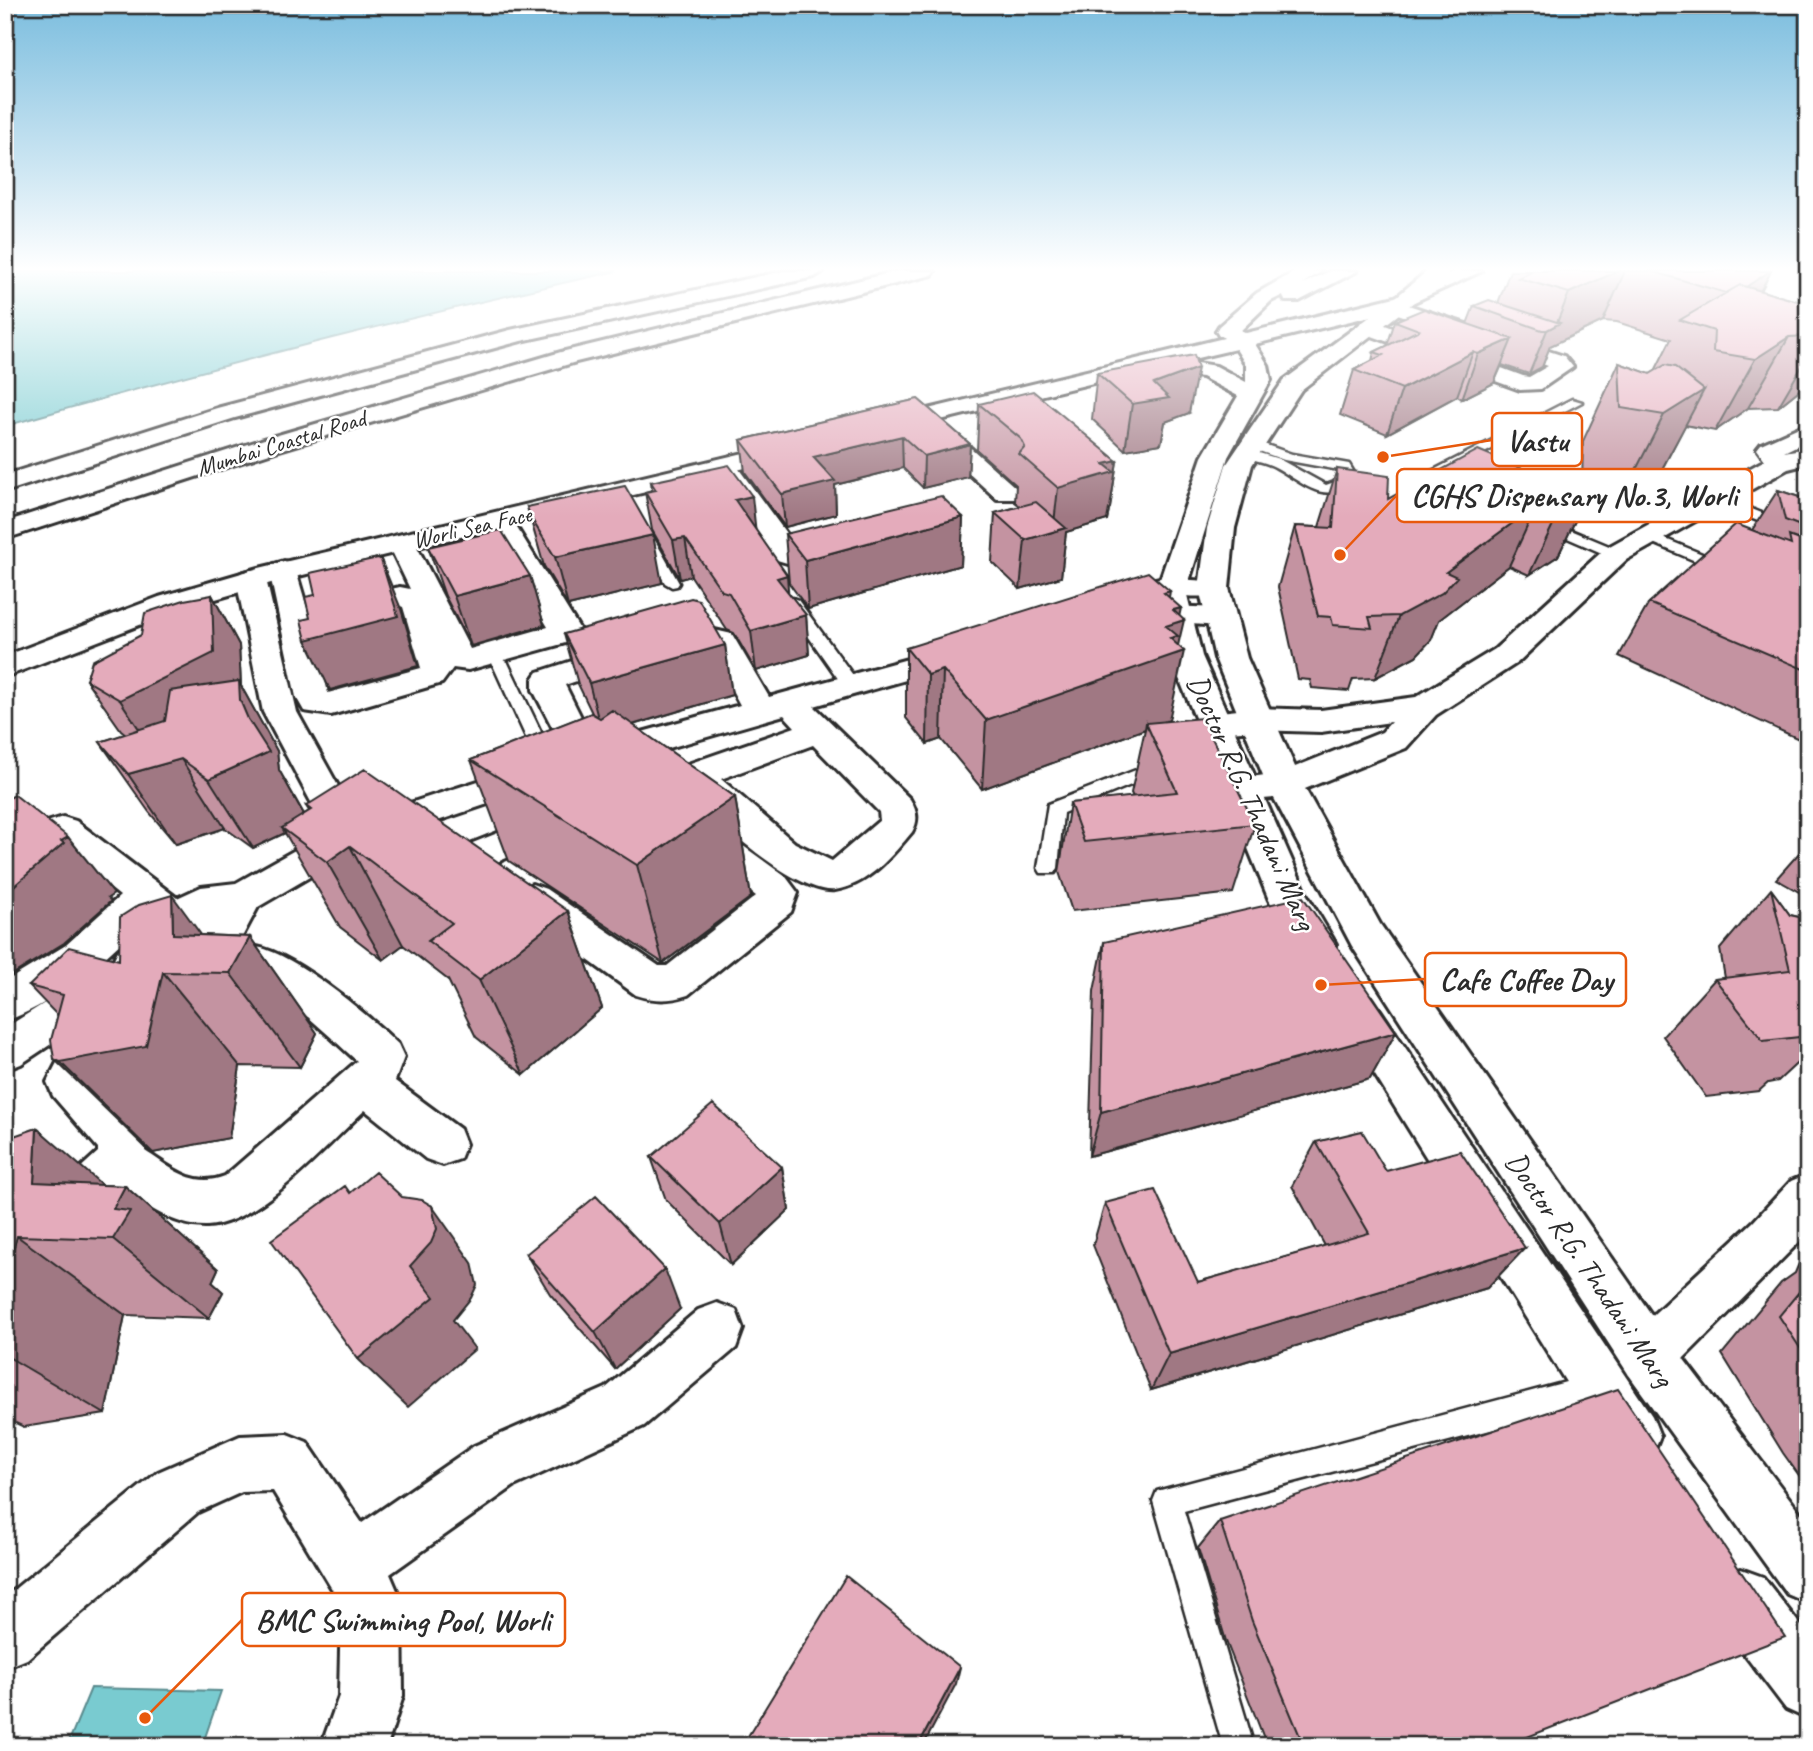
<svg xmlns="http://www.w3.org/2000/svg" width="1813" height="1751" font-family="Caveat,sans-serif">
<rect width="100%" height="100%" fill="#fff"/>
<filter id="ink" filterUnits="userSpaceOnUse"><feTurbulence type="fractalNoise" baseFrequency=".0143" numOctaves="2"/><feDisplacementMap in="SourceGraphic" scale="14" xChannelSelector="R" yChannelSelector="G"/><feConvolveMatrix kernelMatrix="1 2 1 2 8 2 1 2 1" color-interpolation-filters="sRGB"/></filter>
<g filter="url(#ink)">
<path fill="#79cbd0" stroke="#5a8b8e" stroke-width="2" d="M5,271H617C411,316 208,368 5,426Z
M91,1688L221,1691L202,1746H67Z"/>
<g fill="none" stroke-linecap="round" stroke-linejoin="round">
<g stroke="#2b2b2b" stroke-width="5">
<path id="service" d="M1572,399L1582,402L1442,475L1459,482V488H1449L1424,475Z
M1252,440L1292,454L1349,464L1355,474C1330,512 1303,482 1275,467C1264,461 1249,460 1240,453L1246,449L1279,459L1326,485L1337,481L1341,474L1339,470L1284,460L1248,447V441Z
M1710,496H1720L1808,532V541L1710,502Z
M1547,520L1621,551L1623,554L1621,557H1611L1542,527L1540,524Z
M645,531L652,535L679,583L677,586L672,587L665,583L638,535Z
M1651,533L1729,565L1731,568L1724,572L1719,571L1646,540V534Z
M793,598L798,600L858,682V690H846L785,603Z
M500,658L508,663L553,757L550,761H538L535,757L492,663Z
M1159,761L1168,767L1165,771L1063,813L1058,868L1055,873H1041L1038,868L1048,804Z
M1596,1374L1606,1378L1610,1388L1606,1398L1596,1402L1184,1511L1251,1736L1247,1746H1223L1153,1501L1157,1491Z"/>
</g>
<g stroke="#2b2b2b" stroke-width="6">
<path id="minor" d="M1396,301L1564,356L1573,367L1541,389L1520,390L1361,332L1358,327L1361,322H1377L1523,376L1529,377L1548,366L1389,311L1386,307L1389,303Z
M929,417L938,419L1015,487L1019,493L1015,499H997L920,429L917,424L920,419Z
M724,458L733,461L797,548L801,554L797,560L787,563L777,560L711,466L715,461Z
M499,513L509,515L579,628L569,642L468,670L453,668L442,683L331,715L304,711L296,697L269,570L274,564L284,561L294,564L307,608L400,587L410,589L388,543L392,537L402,535L412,537L470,649L548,627L485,521L489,515ZM398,605L403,607L421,668L328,693L312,625Z
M251,570L261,573L266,579L297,712L357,820L531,764L544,767L549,776L544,785L361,847L258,907L242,937L213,957C223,952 237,945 249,946C289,947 369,1016 398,1044L404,1057L395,1081L460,1129L466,1144L460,1159L443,1165L426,1159L365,1110C327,1145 259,1224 207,1226C177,1227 147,1207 124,1190C90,1223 49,1262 5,1279V1225L64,1183L98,1152V1148L53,1096L47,1082L63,1051L97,1030L112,1025L127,1030L134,1043L127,1056L94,1078C112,1098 146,1122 145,1151C170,1167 193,1189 225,1176L357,1061C332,1039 282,989 252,979C240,976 232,989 209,982L203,970L209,959C184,976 150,994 119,983L122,989L116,1001L21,1064L5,1070V1028L86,977L101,972L111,975L108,970L123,941C90,972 48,1007 5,1021V982L66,945L120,896L58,846L5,863V835L63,817L76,821L177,898L201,887L236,883L327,832L263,712L236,579L241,573Z
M1160,578L1224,582L1229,588L1224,594C1204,599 1184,595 1163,596C1149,596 1138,602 1124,598L1120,592L1124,586Z
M1139,605L1221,608L1232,611L1236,617L1232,623L1221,626L1128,620L1124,614L1128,608Z
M697,626L732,634L769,697L955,646L966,649L971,656L966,663L814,706L910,799C917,811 919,820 912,832C892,856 868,885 835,890C795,895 697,807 677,775L682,766L795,727L784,715L606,766L599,764L585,771L573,767L533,690V679L538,672L624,644L635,647L640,654L635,661L565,685L595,745L740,705L709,647C694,644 681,648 667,645L662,638L667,631ZM813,745L879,812L880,820L832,861L795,843L721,779Z
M551,812L564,816L569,825L564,834L473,872L460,868L454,858L460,848Z
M704,824L717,827L786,877L798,893L791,912L688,995C669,1001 655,1001 636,995L518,909L512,899L518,889L532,884L546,889L659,966H667L756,896L691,847L685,837L691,827Z
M1808,1174V1233L1667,1375L1648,1383L1629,1375L1621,1356L1629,1337L1753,1222L1791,1181Z
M717,1303L736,1310L743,1329L736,1348L644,1426L514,1486L390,1574L402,1602L403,1696L387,1746H321L339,1696L341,1604L273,1491L242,1492L198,1512L27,1659L5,1668V1597L158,1472L240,1436L287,1434L307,1442L362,1523L474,1446L606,1388L698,1310Z"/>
</g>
<g stroke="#2b2b2b" stroke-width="6">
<path id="tertiary" d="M1808,423V440L1784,452L1808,448V464L1788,469L1626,560L1517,663L1436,715L1406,748L1285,797L1241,801L1228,798L1223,789L1228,780L1280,773L1382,732L1391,722L1321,732L1256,730L1214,733L1202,730L1197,722L1202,714L1256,708L1321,710L1416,697L1495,649L1606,548L1765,460L1757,449L1761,444Z"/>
</g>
<g stroke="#2b2b2b" stroke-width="6">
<path id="primary" d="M1454,271H1482L1401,308L1399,314L1301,390L1252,465L1235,528L1229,588L1247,658L1303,785L1380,924L1667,1337L1808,1523V1603L1787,1594L1629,1375L1352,946L1267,785L1215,658L1199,588L1207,528L1226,465L1284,380L1371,316L1255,344L1268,365L1271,380L1228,457L1186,591L1202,656L1307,895L1336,944L1330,955L1316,960L1302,955L1269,900L1170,656L1156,591L1202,457L1238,396L1202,377L1165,373L1155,368L887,433L878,431L875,426L878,421L1224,338L1216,331L1227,324L1246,333L1395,297ZM1236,349L1246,365V382L1216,366L1184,361Z
M794,441L803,444L807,449L803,454L278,581L181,609L5,677V656L159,597L259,568Z
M1357,992L1372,998L1652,1416L1660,1436L1652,1456L1632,1464L1612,1456L1342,1022L1336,1010L1342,998Z
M1741,1569L1763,1577L1808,1635V1719L1786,1709L1719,1621L1711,1599L1719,1577Z"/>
</g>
<g stroke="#2b2b2b" stroke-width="6">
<path id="motorway" d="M784,271H824L814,277L521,341L235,418L5,492V475L217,408L510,330Z
M898,271H935L932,275L576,362L279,450L5,539V522L261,440L561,352Z
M1296,271H1322L1302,284L1330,271H1357L1299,301H1285L1283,295L1271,301L1235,336H1219L1216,331L1219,326L1257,293Z
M1427,271H1450L1409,306H1395L1392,302L1395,298Z"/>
</g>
<use href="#service" fill="#fff" fill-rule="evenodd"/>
<use href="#minor" fill="#fff" fill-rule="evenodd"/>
<use href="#tertiary" fill="#fff" fill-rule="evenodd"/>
<use href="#primary" fill="#fff" fill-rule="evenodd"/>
<use href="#motorway" fill="#fff" fill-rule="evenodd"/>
</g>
<path fill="#c493a1" stroke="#2b2b2b" stroke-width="2" d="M1510,271H1771L1761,291L1808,304V383L1778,407L1748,408L1715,431L1685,425L1662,469L1623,495L1582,488L1583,441L1619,363L1650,374L1655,371L1671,339L1617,322L1603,321L1550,346L1542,367L1529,374L1502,365L1494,383L1462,399L1457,396L1387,434L1340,415L1354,370L1372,361L1374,352L1387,346L1395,321L1467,324L1474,306L1498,303Z
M1097,373L1189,413L1165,422L1161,444L1125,450L1092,419Z
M918,399L970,444L968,477L923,488L903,468L835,485L836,514L785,527L745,472L741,440Z
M979,404L1117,461L1110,508L1109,509L1107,520L1066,532L1061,577L1020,589L992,562L995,513L1020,506L1015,502L1016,485L977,450Z
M1337,469L1388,499L1587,496L1558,556L1529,575L1509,566L1439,620L1431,640L1416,656L1375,678L1353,679L1349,691L1312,688L1310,680L1298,679L1278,587L1295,526L1319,527Z
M651,482L755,530L788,593L806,615L809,655L756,671L734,633L727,630L691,576L680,579L652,530L645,492L652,490Z
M1778,490L1808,500V732L1801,740L1619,656L1649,603L1752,530Z
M527,507L662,583L568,606L544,566Z
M963,517L961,565L808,609L789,583L785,534Z
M428,547L530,576L544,625L471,646L445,596Z
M1170,591L1169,597L1179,616L1178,645L1169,720L1165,721L1255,824L1233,893L1072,911L1059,872L1070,803L1133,797L1131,793L1145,729L982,789L941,739L927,744L906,718V648Z
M212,595L239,645L241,686L277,751L279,770L304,814L309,811L306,806L568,911L602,1008L524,1075L476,1037L448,980L403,945L383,960L340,927L285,833L253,848L225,828L176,844L149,812L100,742L126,734L121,730L86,680Z
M564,634L725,645L732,695L633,725L735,797L751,897L663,963L509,861L471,760L592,713L578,684Z
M1808,843V897L1776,879Z
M1771,889L1790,915L1808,919V1053L1778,1081L1768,1083L1759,1091L1706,1097L1663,1036L1715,979L1725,978L1720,949Z
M201,935L250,937L317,1033L300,1067L240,1066L229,1138L153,1153L147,1149L54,1059L58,1016L29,986Z
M1104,942L1396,1032L1370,1079L1089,1156L1094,991Z
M5,1139L103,1185L125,1186L218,1269L212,1282L223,1292L209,1318L125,1315L105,1414L24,1427L5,1418Z
M1316,1142L1386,1171L1525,1248L1487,1288L1151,1390L1093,1245L1105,1203L1198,1282L1325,1246L1292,1186Z
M651,1157L782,1167L789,1210L731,1265L666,1200Z
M1808,1242V1488L1783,1453L1722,1354L1781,1283L1795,1273Z
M526,1254L680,1309L615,1369L550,1294Z
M1220,1521L1504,1746H1267L1226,1641L1198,1548Z"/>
<path fill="#a07883" stroke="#2b2b2b" stroke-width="2" d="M1618,271H1625L1603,321L1550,346L1542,367L1529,374L1547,330L1556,325L1569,293Z
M1720,271H1771L1743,324Z
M1789,337L1748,408L1715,431L1755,359Z
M1512,339L1494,383L1462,399L1478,354Z
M1473,352L1457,396L1387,434L1402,389Z
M1808,356V383L1778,407Z
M1198,368L1189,413L1165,422L1161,444L1125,450L1132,404L1154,384Z
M1704,390L1662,469L1623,495L1664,415Z
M902,436L903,468L835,485L836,514L785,527L782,494L813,457Z
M970,444L968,477L923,488L924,456Z
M1117,461L1110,508L1109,509L1107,520L1066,532L1061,577L1020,589L1025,540L1053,532L1058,488L1104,464Z
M752,496L756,534L735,500Z
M1587,496L1558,556L1529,575L1558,514Z
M1537,505L1509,566L1439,620L1431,640L1416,656L1375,678L1399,616L1446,572Z
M963,517L961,565L808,609L805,560Z
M653,535L662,583L568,606L555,557Z
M685,538L691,576L680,579L673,540Z
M381,560L401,609L418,666L330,690L306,640Z
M787,575L790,615L777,578Z
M530,576L544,625L471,646L454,596Z
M212,595L239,645L241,686L277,751L279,770L308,822L282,828L285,833L253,848L209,779L267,753L153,750L120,700Z
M1181,608L1178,622L1184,620L1176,654L1184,651L1169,720L1148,728L1146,723L1145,729L982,789L986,720L1166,626L1173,610Z
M806,615L809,655L756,671L751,631Z
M725,645L732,695L602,734L589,683Z
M943,670L941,739L927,744L928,675Z
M181,759L225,828L176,844L128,774Z
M735,797L751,897L663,963L637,865Z
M68,837L114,894L108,898L111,901L64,943L5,979V891L61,841Z
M350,846L403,945L383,960L327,862Z
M172,895L229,973L173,934Z
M568,911L602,1008L524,1075L479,980Z
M250,937L317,1033L300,1067L230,973Z
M163,972L240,1066L229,1138L153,1153L60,1062Z
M1396,1032L1370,1079L1089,1156L1101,1112Z
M37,1128L118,1199L125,1186L218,1269L212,1282L223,1292L209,1318L113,1239L34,1182Z
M782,1167L789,1210L731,1265L720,1224Z
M432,1206L472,1263L477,1285L471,1298L453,1320L475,1349L408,1407L358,1359L410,1266Z
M17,1236L125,1315L105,1414L5,1355V1277Z
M1525,1248L1487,1288L1151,1390L1169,1354Z
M665,1269L680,1309L615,1369L595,1332Z
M960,1667L956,1684L923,1746H918Z"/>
<path fill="#e4abbb" stroke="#2b2b2b" stroke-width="2" d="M1533,271H1618L1569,293L1518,278Z
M1651,271H1770L1746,287L1740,285L1726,293Z
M1740,285L1808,304V336L1789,337L1755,359L1713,352L1714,331L1680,320Z
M1489,300L1560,323L1547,330H1542L1474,306Z
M1424,309L1512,339L1478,354L1473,352L1402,389L1354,370L1383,355L1374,352L1419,330L1395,321Z
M1194,355L1198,368L1154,384L1169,398L1132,404L1097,373Z
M1619,363L1650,374L1665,365L1675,367L1704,390L1664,415L1621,408Z
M1033,391L1117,461L1104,464L1114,472L1058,488L1019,454L1025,447L1021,439L979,404Z
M918,399L970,444L924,456L902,436L813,457L835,481L782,494L741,440Z
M1478,450L1587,496L1558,514L1537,505L1446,572L1457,577L1442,593L1399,616L1369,617L1372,628L1333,625L1331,617L1318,616L1295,526L1333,528L1337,469L1389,476L1388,499Z
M729,465L752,496L735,500L787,575L777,578L806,615L751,631L729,593L722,591L685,538L673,540L645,492L656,490L651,482Z
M625,486L653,535L555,557L531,518L527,507Z
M1778,490L1808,500V529L1785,520Z
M941,496L963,517L805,560L785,534Z
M1036,502L1066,528L1025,540L995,513Z
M1736,524L1791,545L1789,536L1808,543V671L1649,603Z
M501,530L530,576L454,596L428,547Z
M378,558L381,560L398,616L306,640L301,620L310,618L305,597L315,595L310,573Z
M1148,572L1170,591L1164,593L1181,608L1173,610L1184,620L1166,626L1178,636L1170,638L1184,651L986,720L943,670L928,675L906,648Z
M212,595L214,653L120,700L86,680L92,661L141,635L145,613L184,600Z
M691,598L699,600L725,645L589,683L564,634Z
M239,681L240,700L248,719L269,752L209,779L181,759L128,774L100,742L165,721L170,691Z
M612,710L735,797L637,865L471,760L591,713L600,718Z
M1202,718L1255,824L1084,842L1070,803L1177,792L1146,723Z
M365,769L568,911L479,980L428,941L452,923L350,846L327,862L282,828L311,810L306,806Z
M15,795L68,837L61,841L64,843L14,886L5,891V800Z
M1771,889L1790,915L1808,919V983H1804L1808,988V1036L1763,1041L1715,979L1790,970Z
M172,895L173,934L250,937L230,973L163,972L146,1046L60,1062L54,1059L51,1040L63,995L29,986L69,947L119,960L120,917L139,905Z
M1303,897L1396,1032L1101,1112L1104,942Z
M713,1104L782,1167L720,1224L651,1157Z
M37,1128L34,1182L125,1186L113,1209L130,1211L113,1239L17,1236L5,1277V1139Z
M1362,1131L1386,1171L1460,1151L1525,1248L1169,1354L1105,1203L1155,1190L1198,1282L1369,1233L1316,1142Z
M375,1172L402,1197L422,1200L432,1206L437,1229L431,1243L410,1266L434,1297L358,1359L271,1240L345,1186L350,1193Z
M596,1196L665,1269L595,1332L526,1254Z
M1808,1281V1360L1779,1316Z
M1618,1389L1785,1637L1504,1746H1304L1252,1621L1220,1521Z
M846,1576L960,1667L918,1746H742Z"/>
</g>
<linearGradient id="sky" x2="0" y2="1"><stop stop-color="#7bbdde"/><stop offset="0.52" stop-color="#fff"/><stop offset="1" stop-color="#fff" stop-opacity="0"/></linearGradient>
<rect width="1813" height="517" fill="url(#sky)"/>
<g text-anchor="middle" stroke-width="5" stroke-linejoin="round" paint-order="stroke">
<g font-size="24" fill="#2b2b2b" stroke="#fff">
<text transform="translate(281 443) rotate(-17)" y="8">Mumbai Coastal Road</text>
<text transform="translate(472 527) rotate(-13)" y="8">Worli Sea Face</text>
</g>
<g font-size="30" fill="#2b2b2b" stroke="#fff">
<text transform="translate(1252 802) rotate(66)" y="10">Doctor R.G. Thadani Marg</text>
<text transform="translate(1590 1269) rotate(56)" y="10">Doctor R.G. Thadani Marg</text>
</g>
</g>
<path fill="none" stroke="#e8590c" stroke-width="2.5" d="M1383 457L1492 440M1340 555L1397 495M1321 985L1425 979M145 1718L242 1620"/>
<g fill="#e8590c" stroke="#fff" stroke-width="2.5">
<circle cx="1383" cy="457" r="7"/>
<circle cx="1340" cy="555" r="7"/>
<circle cx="1321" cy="985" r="7"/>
<circle cx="145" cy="1718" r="7"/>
</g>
<g fill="#fff" stroke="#e8590c" stroke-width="2.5">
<rect x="1492" y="413" width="90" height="53" rx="7"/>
<rect x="1397" y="469" width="355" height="53" rx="7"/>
<rect x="1425" y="953" width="201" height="53" rx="7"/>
<rect x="242" y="1593" width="323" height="53" rx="7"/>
</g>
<g font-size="32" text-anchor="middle" font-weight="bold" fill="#2b2b2b">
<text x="1537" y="451">Vastu</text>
<text x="1574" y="506">CGHS Dispensary No.3, Worli</text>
<text x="1526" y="990">Cafe Coffee Day</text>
<text x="403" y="1631">BMC Swimming Pool, Worli</text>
</g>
<rect width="1813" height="1751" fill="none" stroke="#fff" stroke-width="28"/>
<rect x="14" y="14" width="1785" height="1723" fill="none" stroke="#2b2b2b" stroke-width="2.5" filter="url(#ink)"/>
</svg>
